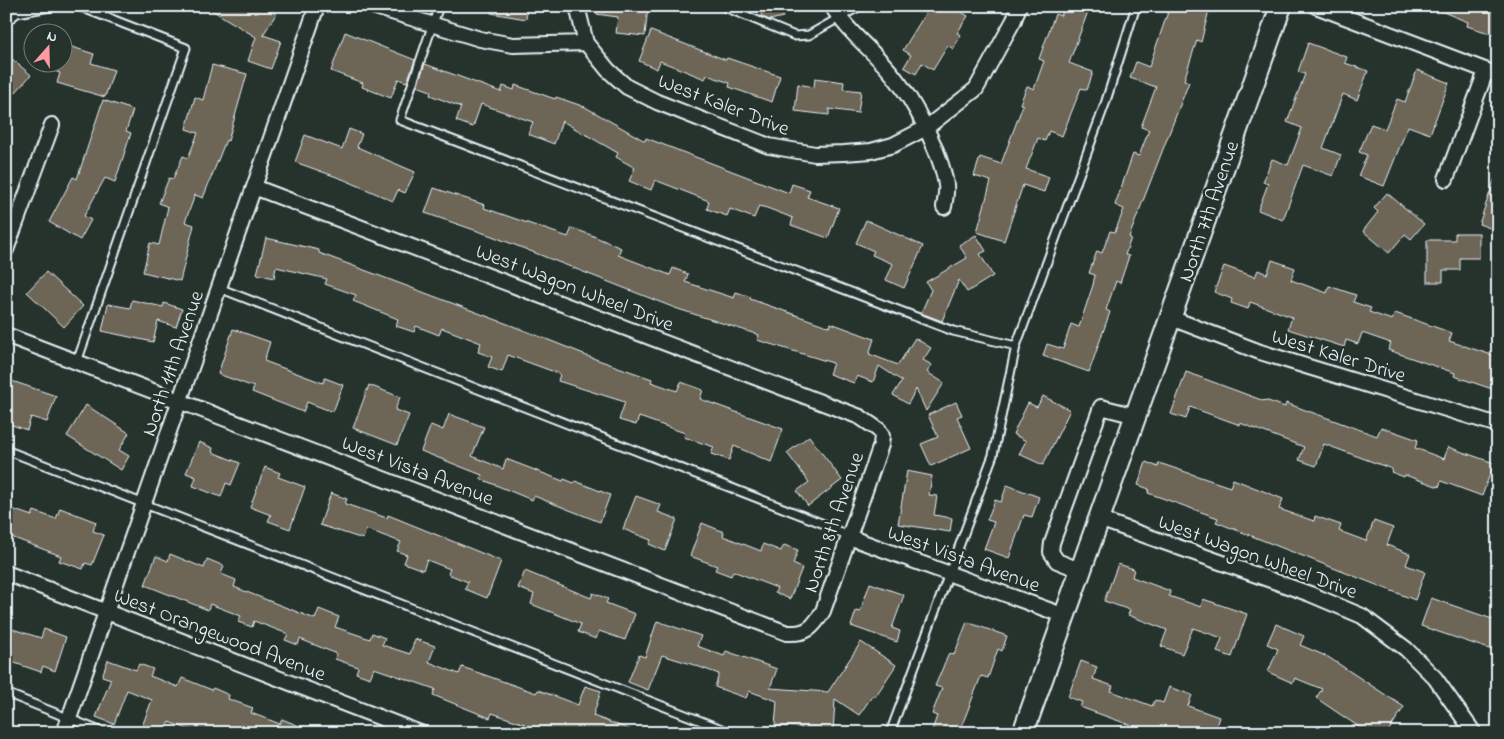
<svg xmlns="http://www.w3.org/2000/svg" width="1504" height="739" font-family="'Indie Flower',sans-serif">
<rect width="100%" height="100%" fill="#26332d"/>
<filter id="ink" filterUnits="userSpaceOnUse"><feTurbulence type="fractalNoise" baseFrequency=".02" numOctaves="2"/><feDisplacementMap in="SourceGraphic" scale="10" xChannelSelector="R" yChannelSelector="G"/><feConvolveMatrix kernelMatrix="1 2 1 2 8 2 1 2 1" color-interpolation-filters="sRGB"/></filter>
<g filter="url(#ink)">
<path fill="#6d6555" stroke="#e8f1f8" d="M205,6H263L276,14L263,35L281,41L271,69L248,61L256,37Z
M492,6H527L526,19L491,13Z
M596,6H648L645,36L616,33L618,17L596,14Z
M759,6H781L783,17L770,20L762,17Z
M930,6H952L968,16L957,33L961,35L953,49L948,45L933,70L922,63L916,74L904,67L911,55L903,50Z
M1065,6H1090L1069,63L1093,72L1087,90L1081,88L1062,136L1049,131L1045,141L1038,138L1026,169L1049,177L1044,192L1023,185L1004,241L977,232L991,181L974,176L980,157L1001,164L1023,105L1020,104L1027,86L1034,89L1044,61L1039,59L1055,14L1061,16Z
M1170,6H1210L1201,42L1197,40L1184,80L1189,82L1129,237L1131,238L1125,255L1129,256L1120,283L1116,281L1106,310L1110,312L1089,372L1043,356L1047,344L1063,349L1071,324L1079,327L1093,285L1095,275L1089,273L1097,251L1102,253L1110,231L1115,232L1124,209L1115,205L1133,154L1139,156L1149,130L1141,127L1156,87L1130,78L1136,62L1149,67Z
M1428,6H1498V36L1467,26L1468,22Z
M651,31L726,60L727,58L780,76L772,102L729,87L730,83L707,75L705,79L660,61L657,69L639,61Z
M345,32L415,60L407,82L398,79L391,98L362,87L363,83L331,71Z
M1308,43L1347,57L1345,63L1368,71L1357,100L1343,94L1323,148L1341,155L1333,176L1303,165L1283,220L1258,210L1268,184L1263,182L1272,159L1288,165L1302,128L1287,122L1305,74L1298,72Z
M69,46L94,54L91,63L114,70L105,97L57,83L60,73L37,65V62H62V54L66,55Z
M6,54L31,75L6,103Z
M425,64L501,92L503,86L514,90L515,85L555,99L556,97L585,107L645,141L646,138L789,193L792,184L810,190L807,197L839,208L828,238L791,225L793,218L767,208L759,206L754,218L730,209L727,216L707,209L709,201L655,180L651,190L629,181L635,168L616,157L618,153L562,121L554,144L528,134L533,122L481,104L473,127L456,121L461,107L430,95L431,91L417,86Z
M212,65L247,74L228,141L226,140L203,198L195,195L185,222L194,225L180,281L143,272L150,243L159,245L168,207L159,203L169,178L173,179L183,156L188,158L198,133L186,129L195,97L203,100Z
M1417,70L1449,83L1430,134L1408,126L1384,186L1358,176L1367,155L1359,152L1371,124L1385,129L1397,99L1405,102Z
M815,78L844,82L843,89L861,91L858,113L829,109V115L795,111L798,84L814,87Z
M103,100L133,110L126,131L131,133L115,182L105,178L84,216L91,220L80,240L49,222L73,177L77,179Z
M349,129L362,134L357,147L415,172L405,193L398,190L393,201L345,180L295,162L305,135L342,149Z
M1496,175H1498V231L1479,224Z
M434,188L485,205L484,208L568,237L572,228L591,235L621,248L618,255L670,275L673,268L688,274L685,282L734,298L736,292L751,297L750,299L830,327L831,323L874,339L869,354L898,365L915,338L931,348L923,360L932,365L927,372L944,383L926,411L916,389L908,404L893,395L902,381L879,366L873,382L857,376L854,383L829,374L833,363L757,340L759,335L675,308L492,236L425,213Z
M1387,193L1424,224L1411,239L1405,234L1389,253L1363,231L1378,212L1374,208Z
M866,220L923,246L904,288L886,280L893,264L872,255L874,251L856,243Z
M1455,233H1479V258H1460V270H1443V282H1427V240H1455Z
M976,235L986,251L980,254L993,276L967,292L959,280L942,321L921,313L931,290L926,282L967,258L959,245Z
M266,238L319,250V253L518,328L584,354V355L652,379L651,382L677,391L681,382L703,390L700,399L783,429L771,462L734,446L729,460L711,454L714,447L684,437L685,433L639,417L636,425L619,420L625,402L558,381L560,374L508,355L502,372L488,367L492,357L478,352L481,343L442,328L439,335L416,326L414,332L396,326L398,319L353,301L356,295L325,284L327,279L276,267L274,278L257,274Z
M1272,260L1295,268L1291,280L1327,293L1329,286L1356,295L1353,302L1371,308L1369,312L1392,320L1395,313L1452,333L1449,341L1498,357V391L1454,376L1455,373L1388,350L1391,343L1362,333L1358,344L1346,340L1344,347L1288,329L1292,317L1250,302L1248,309L1231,303L1232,299L1214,292L1224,266L1255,277L1258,270L1267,274Z
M46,272L83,306L64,327L27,292Z
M132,300L163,307L164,303L182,309L176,327L158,321L153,342L102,331L108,304L130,308Z
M233,329L270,342L264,361L323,383L325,378L343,385L333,412L307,402L303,412L252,392L254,387L218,374Z
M1186,372L1264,401L1265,400L1285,407L1286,403L1377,436L1381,427L1418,440L1415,448L1444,459L1448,447L1494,463L1482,496L1441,481L1439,487L1405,475L1404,477L1391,472L1392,469L1324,444L1316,466L1299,460L1304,447L1240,423V425L1190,407L1186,419L1171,414Z
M6,379L56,396L47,422L31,417L27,430L6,423Z
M369,385L400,397L395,410L409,415L397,445L353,428Z
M1043,396L1070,410L1043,465L1019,454L1026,441L1013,434L1028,403L1037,407Z
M956,402L962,415L957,417L971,448L931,466L921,444L938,437L928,415Z
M86,405L129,433L119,450L129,456L121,470L67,436Z
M449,414L484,427L472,456L503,469L506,459L563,481L564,479L574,483L575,481L610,495L600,522L534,496L532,500L481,479L482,475L421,451L431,425L443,430Z
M809,436L842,480L808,506L797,491L809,482L787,453Z
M199,442L213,448L212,452L240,463L231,485L226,483L221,497L193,486L196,477L186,473Z
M1146,462L1158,467L1159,463L1230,487L1233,479L1283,499L1279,509L1314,521L1315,516L1341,525L1339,531L1366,541L1374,521L1393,528L1387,545L1410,554L1406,565L1425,572L1415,600L1216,522L1218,518L1148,493L1149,489L1138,485Z
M265,467L280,473L278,477L305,487L290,529L268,521L271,515L250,507Z
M907,471L932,476L929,495L937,496L934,515L952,518L950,532L898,524Z
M1007,485L1039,497L1032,517L1024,515L1009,558L984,549L994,522L987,520L995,500L1001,502Z
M331,493L347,499L345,504L387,518L388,515L501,561L487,598L465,589L468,582L448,574L450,569L427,560L423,570L404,563L407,555L397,551L401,542L366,529L363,539L320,525Z
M636,496L661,505L658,512L677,519L665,551L649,544L651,540L623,529Z
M6,507L32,516L34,511L56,519L60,508L96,522L93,531L104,535L92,565L85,563L83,569L59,561L61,556L6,535Z
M702,523L724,532L723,536L761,551L763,544L781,551L784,545L798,550L793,564L802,568L790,599L775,593L777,588L733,571L731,576L715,570L717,566L690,556Z
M170,554L204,568L207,559L224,566L221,574L236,580L234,587L315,619L319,609L339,617L335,627L370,639L372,633L385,638L382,645L410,654L415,639L435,646L429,662L459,674L462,667L536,693L538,690L578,705L585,686L601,691L593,716L634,731V733H539L524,727L525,724L492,713L490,718L465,708L433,695L435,689L374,668L370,678L356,673L358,667L335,659L337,654L300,639L298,645L285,640L288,634L254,621L252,627L238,622L241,616L210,604L208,610L145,585L156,556L168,561Z
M1118,564L1134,569L1132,577L1170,591L1169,596L1201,607L1203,599L1247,614L1232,657L1217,652L1222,638L1193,628L1182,654L1161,646L1167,630L1128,615L1130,610L1104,601Z
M525,571L591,598L593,593L608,599L606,603L635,614L625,640L599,631L596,639L578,632L581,624L531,604L534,594L518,588Z
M870,583L904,595L892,628L900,631L897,642L851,626L856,611L860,612Z
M1431,598L1498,621V652L1421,626Z
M657,621L701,636L697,646L724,656L726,651L777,669L770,688L828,692L861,642L896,665L875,697L873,695L859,715L835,699L833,733H801V727L775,726L777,701L749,691L746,698L715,687L719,674L691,664L662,655L648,690L628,682L639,655L645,657Z
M967,622L1007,636L1002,651L998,649L988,678L981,676L959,733H931L937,716L932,714L942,688L935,686L949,653L954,655Z
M1276,624L1304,636L1300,645L1328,657L1404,707L1387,733H1368L1316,698L1322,689L1295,678L1293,683L1268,672L1278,649L1267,644Z
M6,627L41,638L44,629L66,637L55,671L43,666L41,672L6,660Z
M108,660L136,670L139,664L153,669L150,676L178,687L182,678L212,690L213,688L229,695L228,699L253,708L251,713L280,724L282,719L316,733H198L169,722L164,733H151L141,729L152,700L127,690L114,724L96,717L111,679L102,676Z
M1081,661L1097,667L1093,679L1113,686L1111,691L1152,706L1155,700L1163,703L1169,687L1192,695L1188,706L1219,717L1214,733H1143L1144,730L1080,707L1082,702L1068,697Z"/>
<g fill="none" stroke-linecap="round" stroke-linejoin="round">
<g stroke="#e8f1f8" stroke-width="11">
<path id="service" d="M439,6L400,120L953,331L1016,346
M722,6L795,36L809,35L860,6
M6,22L17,13L55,6
M219,288L829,526L849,537
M77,362L186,48L78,6
M6,450L732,733
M6,693L105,733
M890,733L993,455L1016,346L1105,104L1136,6"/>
</g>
<g stroke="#e8f1f8" stroke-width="18">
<path id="minor" d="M372,6L480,39L513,45L586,43L608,70L627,87L657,102L769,146L815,154L844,153L871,151L893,145L926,128L976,89L1014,20L1019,6
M577,6L586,43
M832,6C848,33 874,51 893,75C914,101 941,152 946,185C947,192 945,200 944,207
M1316,6L1498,75
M1446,179L1486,71
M6,250L52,125
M1171,318L1260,352L1498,425
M6,335L787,633C807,634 813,628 823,611L881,445L882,436L879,430L860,417L254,187
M1099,519L1310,594L1362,616L1406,649L1435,678L1474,733
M849,537L1065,616
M1082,571L1057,561L1051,552L1052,543L1101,407L1136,416
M6,573L420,733
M64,733L317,6"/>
</g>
<g stroke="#e8f1f8" stroke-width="24">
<path id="secondary" d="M1023,733L1281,6"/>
</g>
<use href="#service" stroke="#26332d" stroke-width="7"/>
<use href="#minor" stroke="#26332d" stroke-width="14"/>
<use href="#secondary" stroke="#26332d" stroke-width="20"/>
</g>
</g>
<g text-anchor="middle" stroke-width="5" stroke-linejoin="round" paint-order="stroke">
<g font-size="21" fill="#e8f1f8" stroke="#26332d">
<text transform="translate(724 104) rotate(21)" y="7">West Kaler Drive</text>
<text transform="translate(1208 211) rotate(-71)" y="7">North 7th Avenue</text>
<text transform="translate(575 287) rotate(21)" y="7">West Wagon Wheel Drive</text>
<text transform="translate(1339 355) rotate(17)" y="7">West Kaler Drive</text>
<text transform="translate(172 363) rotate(-71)" y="7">North 11th Avenue</text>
<text transform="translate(418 470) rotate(21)" y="7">West Vista Avenue</text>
<text transform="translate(833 522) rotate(-71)" y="7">North 8th Avenue</text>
<text transform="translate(1258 556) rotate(20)" y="7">West Wagon Wheel Drive</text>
<text transform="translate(964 558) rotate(20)" y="7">West Vista Avenue</text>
<text transform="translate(220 634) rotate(21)" y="7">West Orangewood Avenue</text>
</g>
</g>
<rect width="1504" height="739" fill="none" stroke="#26332d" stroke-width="25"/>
<rect x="12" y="12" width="1479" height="714" fill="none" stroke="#e8f1f8" stroke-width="2" filter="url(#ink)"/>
<g transform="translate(48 48) rotate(20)"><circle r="24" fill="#26332d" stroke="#747f7e"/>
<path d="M0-4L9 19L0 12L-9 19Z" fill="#ff9aa2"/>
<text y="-8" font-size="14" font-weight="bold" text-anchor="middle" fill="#e8f1f8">N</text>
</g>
</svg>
